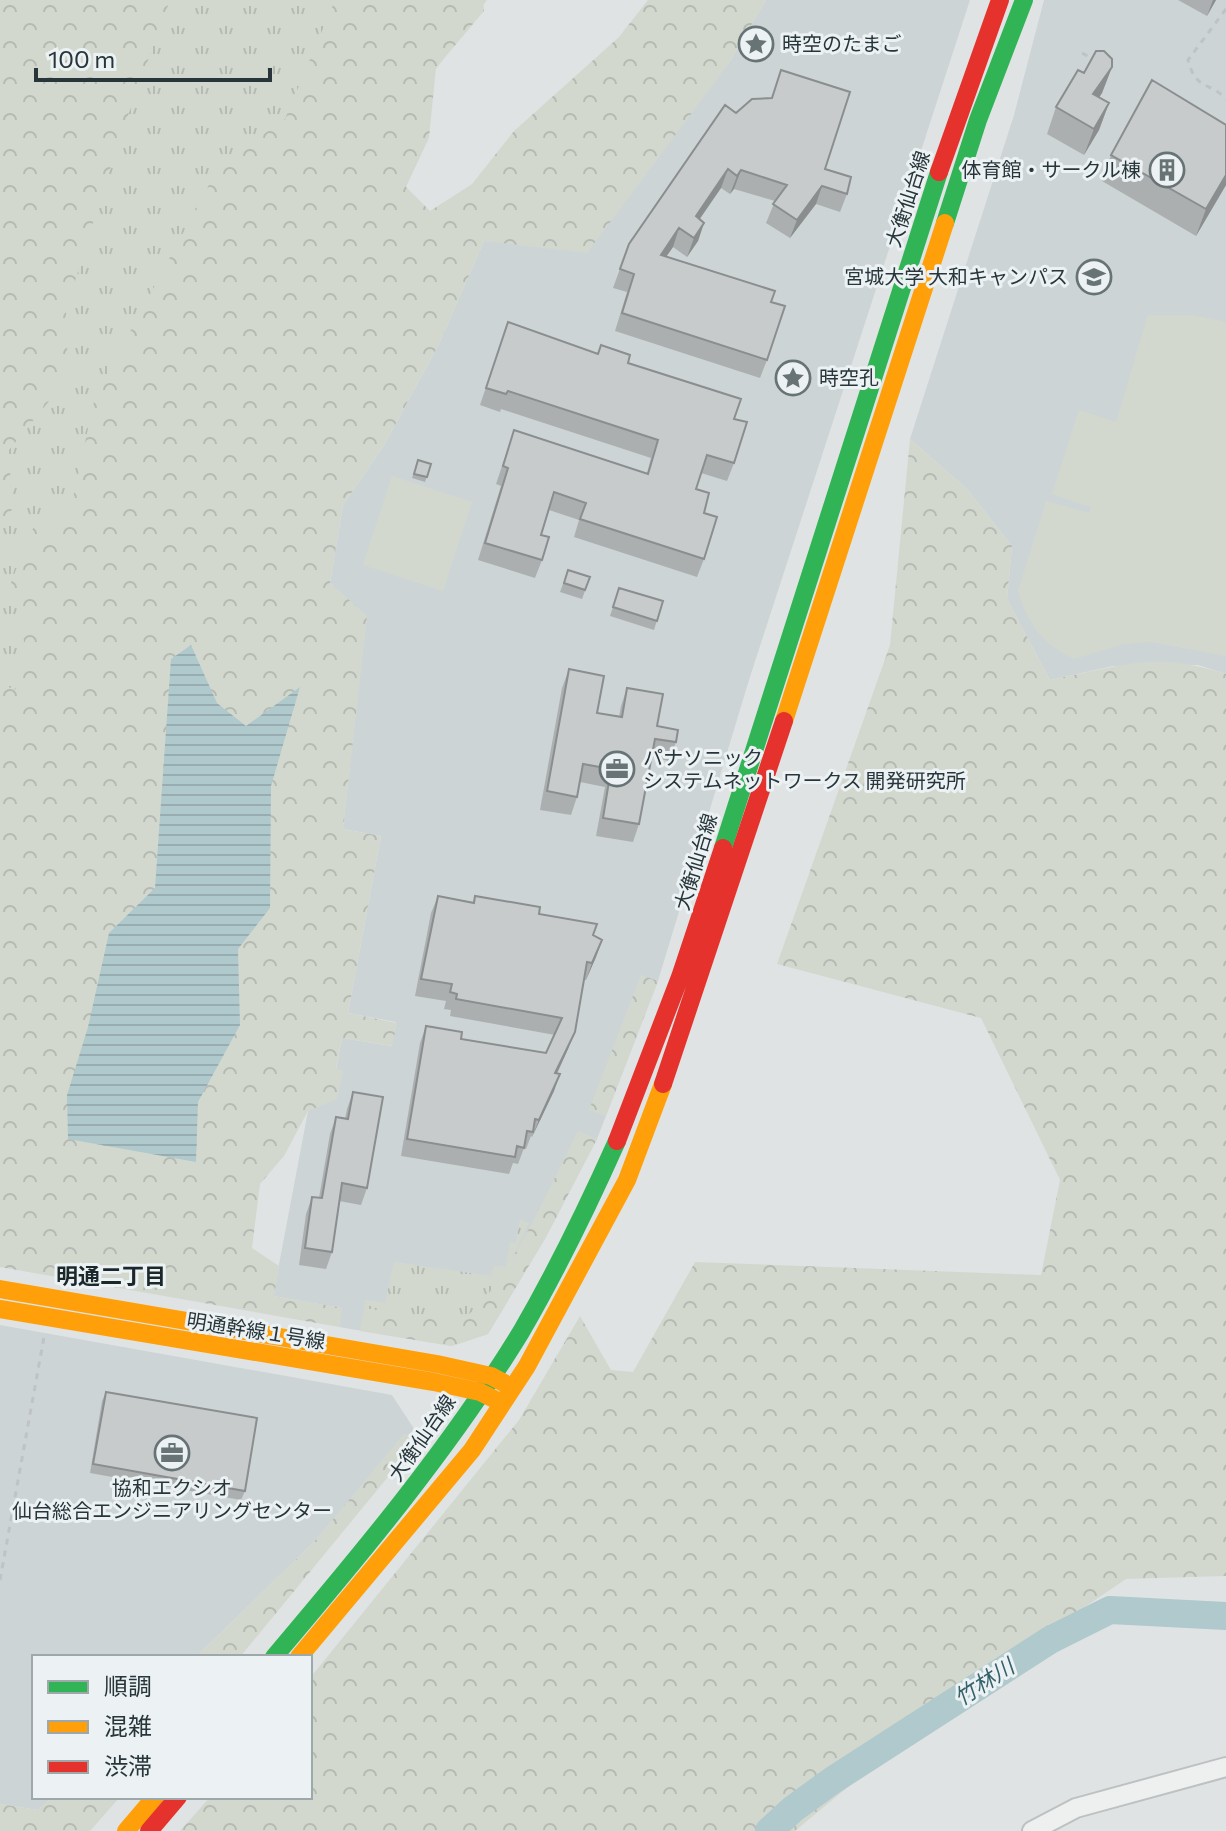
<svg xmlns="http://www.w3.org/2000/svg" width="1226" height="1831" font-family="Commissioner,'Noto Sans JP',sans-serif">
<defs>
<pattern id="grass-tufts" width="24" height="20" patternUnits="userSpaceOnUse" patternTransform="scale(2)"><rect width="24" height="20" fill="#d3d8cf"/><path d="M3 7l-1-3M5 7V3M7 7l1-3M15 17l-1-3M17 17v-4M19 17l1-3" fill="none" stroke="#b5bab3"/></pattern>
<pattern id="forest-crowns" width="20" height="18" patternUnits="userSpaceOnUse" patternTransform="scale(2)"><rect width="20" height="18" fill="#d3d8cf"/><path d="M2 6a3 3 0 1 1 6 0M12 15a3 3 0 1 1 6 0" fill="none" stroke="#b5bab3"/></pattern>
<pattern id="water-rules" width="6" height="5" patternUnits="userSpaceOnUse" patternTransform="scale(2)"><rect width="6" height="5" fill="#afc9cd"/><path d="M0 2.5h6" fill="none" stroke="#97adb1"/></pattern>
</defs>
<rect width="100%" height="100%" fill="#dfe3e3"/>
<path fill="#cdd4d6" d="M766,0H970L749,680L658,981L597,1139L546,1237L488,1334L452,1346L339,1327L341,1308L273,1296L308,1111L342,1071L336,1070L342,1038L391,1046L396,1022L348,1013L381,836L343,829L366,616L330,583L343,505L383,447L440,342L484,241L729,63Z
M1044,0H1226V674L1198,665L1113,666L1050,680L1007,599L1012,546L967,489L910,439L1014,115Z
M0,1325L392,1395L420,1438L404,1435L316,1540L196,1657H34V1797H52L38,1810L0,1804Z"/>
<path fill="url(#grass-tufts)" d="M0,0H487L363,168L0,765Z
M520,1219L529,1223C512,1257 493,1307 456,1323L364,1308L365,1300L385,1303L394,1262L491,1276L494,1266L506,1267L510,1242L516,1243Z"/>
<path fill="url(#forest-crowns)" d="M0,0H170L117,146L66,310L68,378L9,450L12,509L0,534Z
M335,0H483L484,11L436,68L429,138L406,187L430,211L472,184L514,131L619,37L648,0H766L729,63L587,253L484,241L440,342L383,447L343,505L330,583L367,616L343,829L381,836L348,1013L397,1023L392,1046L342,1038L336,1069L343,1071L337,1099L308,1111L284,1156L260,1184L252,1248L279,1266L274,1296L342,1308L339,1327L0,1267V683L15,690L26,651L11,582L36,521L67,525L95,397L219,166L285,119Z
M910,439L967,489L1012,546L1007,599L1050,680C1122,666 1153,651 1226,674V1576L1126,1579L972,1684L795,1831H180L210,1797H310V1678L519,1420L580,1316L611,1370L633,1372L695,1262L1041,1275L1060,1180L981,1018L777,964L890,645Z
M641,975L658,981L606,1116L589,1110Z
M578,1131L597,1139L546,1237L488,1334L452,1346L360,1331L364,1308L455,1323C500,1305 555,1175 578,1131Z
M404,1434L420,1438L240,1657H196L315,1541Z
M52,1797H120L90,1831H0V1804L38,1810Z"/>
<path fill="#d3d8cf" d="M1148,315H1192L1226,322V656L1151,642L1124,644L1074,659C1042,643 1029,626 1018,591L1046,501L1089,513L1091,507L1052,494L1079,410L1116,422Z
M392,476L472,502L443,591L363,565Z"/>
<path fill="url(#water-rules)" d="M191,645L217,703L246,726L300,687L271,786L270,908L238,949L240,1025L198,1102L196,1162L68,1139L67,1095L88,1027L109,933L155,888L171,659Z"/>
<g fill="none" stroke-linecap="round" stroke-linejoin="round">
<path stroke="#afc9cd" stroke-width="28" d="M769,1831L793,1809L833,1780L1050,1640L1110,1610L1226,1616"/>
<g stroke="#bdc1c1" stroke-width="22">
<path id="street" d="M1032,1831L1076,1808L1226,1767"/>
</g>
<path stroke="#bfc3c4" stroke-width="3" stroke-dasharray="6 6" stroke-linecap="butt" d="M1226,9L1188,60C1196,91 1209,81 1226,99
M1082,53L1093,59
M0,1580L44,1337"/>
<use href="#street" stroke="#eef0f0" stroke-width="18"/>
<path stroke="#30b455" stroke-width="18" d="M945,223L978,120L1024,0
M723,848L939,172
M274,1657C362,1553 450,1448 521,1332C557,1270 588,1206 617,1141"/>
<path stroke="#ff9f0a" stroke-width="18" d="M784,721L945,223
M0,1289L437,1364L491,1376L504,1383
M0,1309L434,1382L480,1392L494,1399
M299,1657L472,1450L527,1366L627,1180L663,1084
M126,1831L155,1797"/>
<path stroke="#e5322d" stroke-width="18" d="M939,172L1000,0
M663,1084L784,721
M617,1141L680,977L723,848
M149,1831L178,1797"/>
</g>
<path fill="#abafaf" d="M1178,0H1216L1207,16Z
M1112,67L1102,93L1099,97L1109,103L1099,130L1084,155L1047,134L1056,107L1084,73Z
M736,113L825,169L847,194L840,212L816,204L790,238L766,223L775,201L734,189L730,194L721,188L700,219L704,223L698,241L687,257L673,247L666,257L771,302L767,360L760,378L615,331L627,292L613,288L629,244Z
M1111,155L1226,185L1196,236L1102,181Z
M508,322L598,354L628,363L734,419V463L727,481L701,473L696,489L704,513V559L697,577L574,537L579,520L549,510L541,535L542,560L535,578L478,560L501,486L496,484L514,430L647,473L651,458L501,409L500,412L480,405Z
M418,460L431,464L425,482L412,478Z
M568,570L590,577L582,599L560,592Z
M619,588L663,601L654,630L610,616Z
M569,669L597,713L619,717L621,706L627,688L657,726L676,742L669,761L651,757L639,824L633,842L596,836L605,787L580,782L577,797L571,815L540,810L562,688Z
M438,896L473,902L475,896L539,914L593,935L596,957L586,980H584L568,1049L557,1074L554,1091L532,1137L531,1136L526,1149L524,1148L518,1164L513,1163L509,1174L401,1156L420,1043L426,1026L461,1039L546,1053L555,1035L450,1016L451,1010L444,1009L446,1001L415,996L431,913Z
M353,1092L367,1188L361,1205L339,1201L332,1252L326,1269L299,1265L306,1214L312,1197L319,1198L330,1134L336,1117L345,1119L347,1109Z
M106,1392L245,1491L241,1500L90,1473L102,1401Z"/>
<path fill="#8b8e8e" d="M1213,0H1216L1207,16Z
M1112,67L1102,93L1084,121L1093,94Z
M1109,103L1099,130L1084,155L1094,129Z
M728,169L721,188L689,234L696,216Z
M741,170L734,189L730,194L737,176Z
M1226,175V185L1196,236L1206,209Z
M822,186L816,204L790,238L797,220Z
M704,223L698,241L687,257L694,238Z
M679,228L673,247L654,274L661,255Z
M602,940L596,957L586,980L592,963Z
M575,1032L568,1049L549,1090L555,1073Z
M560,1074L554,1091L532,1137L539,1120Z"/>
<path fill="#c7cbcb" stroke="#8b8e8e" stroke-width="2" d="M1096,51H1104L1112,59V67L1093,94L1109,103L1094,129L1056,107L1078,70L1084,73Z
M781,70L850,92L825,169L851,177L847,194L822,186L797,220L773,204L787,185L741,170L737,176L728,169L696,216L704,223L694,238L679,228L661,255L775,291L771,302L785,306L767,360L622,313L634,274L620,269L629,244L725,105L736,113L752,99L772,98Z
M1152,80L1226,125V175L1206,209L1111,155Z
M508,322L598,354L601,345L630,355L628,363L741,399L734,419L747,422L734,463L707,455L696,489L709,493L704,513L717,517L704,559L580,519L586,503L554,492L541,535L549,537L542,560L485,543L508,468L503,466L514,430L648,474L658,440L508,391L506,394L486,388Z
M418,460L431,464L427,477L414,474Z
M568,570L590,577L585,590L564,583Z
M619,588L663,601L657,621L613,607Z
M569,669L604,676L597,713L622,717L627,688L663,694L657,726L678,730L676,742L655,739L639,824L603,818L611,769L583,764L577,797L547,791Z
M438,896L474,903L475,896L540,907L539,914L597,924L593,935L602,940L592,963L587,962L575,1032L555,1073L560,1074L539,1120L535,1119L533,1132L527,1131L524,1148L517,1146L515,1157L407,1139L426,1026L462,1032L461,1039L546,1053L562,1018L456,999L457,994L450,992L452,984L421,979Z
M353,1092L383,1097L367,1188L342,1183L332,1252L305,1248L312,1197L322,1198L336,1117L348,1119Z
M106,1392L257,1418L245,1491L93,1464Z"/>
<defs>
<g id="sight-ring" transform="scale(1.8)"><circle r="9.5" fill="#ecf2f3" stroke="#687376" stroke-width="1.5"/><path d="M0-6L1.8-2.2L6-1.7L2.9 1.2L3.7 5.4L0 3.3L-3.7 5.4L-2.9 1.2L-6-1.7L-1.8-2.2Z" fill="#687376"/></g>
<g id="building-ring" transform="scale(1.8)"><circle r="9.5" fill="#ecf2f3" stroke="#687376" stroke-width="1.5"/><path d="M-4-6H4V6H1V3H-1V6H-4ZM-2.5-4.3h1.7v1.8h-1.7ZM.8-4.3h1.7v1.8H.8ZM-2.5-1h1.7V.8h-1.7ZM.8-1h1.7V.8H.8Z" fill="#687376"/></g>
<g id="university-ring" transform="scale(1.8)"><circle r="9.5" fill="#ecf2f3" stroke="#687376" stroke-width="1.5"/><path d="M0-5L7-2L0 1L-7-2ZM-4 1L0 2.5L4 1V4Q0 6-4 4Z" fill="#687376"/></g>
<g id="office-ring" transform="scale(1.8)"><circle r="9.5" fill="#ecf2f3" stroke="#687376" stroke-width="1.5"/><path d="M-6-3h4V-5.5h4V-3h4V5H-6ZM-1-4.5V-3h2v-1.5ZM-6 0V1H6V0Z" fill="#687376"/></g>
</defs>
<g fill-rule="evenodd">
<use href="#sight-ring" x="756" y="44"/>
<use href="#building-ring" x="1167" y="170"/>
<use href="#university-ring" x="1094" y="277"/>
<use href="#sight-ring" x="793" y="378"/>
<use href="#office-ring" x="617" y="769"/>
<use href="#office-ring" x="172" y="1453"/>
</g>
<g text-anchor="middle" stroke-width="6" stroke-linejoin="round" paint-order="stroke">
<g font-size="20" fill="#28363b" stroke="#ecf2f3" text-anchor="start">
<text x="782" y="51">時空のたまご</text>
<text x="1141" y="177" text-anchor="end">体育館・サークル棟</text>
<text x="1068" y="284" text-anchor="end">宮城大学 大和キャンパス</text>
<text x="819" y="385">時空孔</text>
<text x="643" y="765">パナソニック<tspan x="643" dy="23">システムネットワークス 開発研究所</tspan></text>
<text x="172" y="1495" text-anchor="middle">協和エクシオ<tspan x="172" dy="23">仙台総合エンジニアリングセンター</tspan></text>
</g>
<g font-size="20" fill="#28363b" stroke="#ecf2f3">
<text transform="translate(908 199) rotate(-72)" y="7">大衡仙台線</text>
<text transform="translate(696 862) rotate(-73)" y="7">大衡仙台線</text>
<text transform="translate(256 1331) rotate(9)" y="7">明通幹線１号線</text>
<text transform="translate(422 1438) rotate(-55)" y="7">大衡仙台線</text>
</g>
<g font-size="22" font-weight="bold" fill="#1a272b" stroke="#ecf2f3">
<text x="111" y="1284">明通二丁目</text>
</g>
<g font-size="22" font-style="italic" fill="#35626b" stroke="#ecf2f3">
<text transform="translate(984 1682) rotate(-33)" y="8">竹林川</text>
</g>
</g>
<rect x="32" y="1655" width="280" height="144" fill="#ecf2f3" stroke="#9ea7a9" stroke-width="2"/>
<rect x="48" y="1681" width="40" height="12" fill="#30b455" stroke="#9ea7a9" stroke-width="2"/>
<text x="104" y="1695" font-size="24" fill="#28363b">順調</text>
<rect x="48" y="1721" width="40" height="12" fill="#ff9f0a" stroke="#9ea7a9" stroke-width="2"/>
<text x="104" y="1735" font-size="24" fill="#28363b">混雑</text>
<rect x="48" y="1761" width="40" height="12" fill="#e5322d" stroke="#9ea7a9" stroke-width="2"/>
<text x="104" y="1775" font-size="24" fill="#28363b">渋滞</text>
<path d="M36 68v12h234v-12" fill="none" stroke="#28363b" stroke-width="4"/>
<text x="48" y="68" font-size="24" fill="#28363b" stroke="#ecf2f3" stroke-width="6" paint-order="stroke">100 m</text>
</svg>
